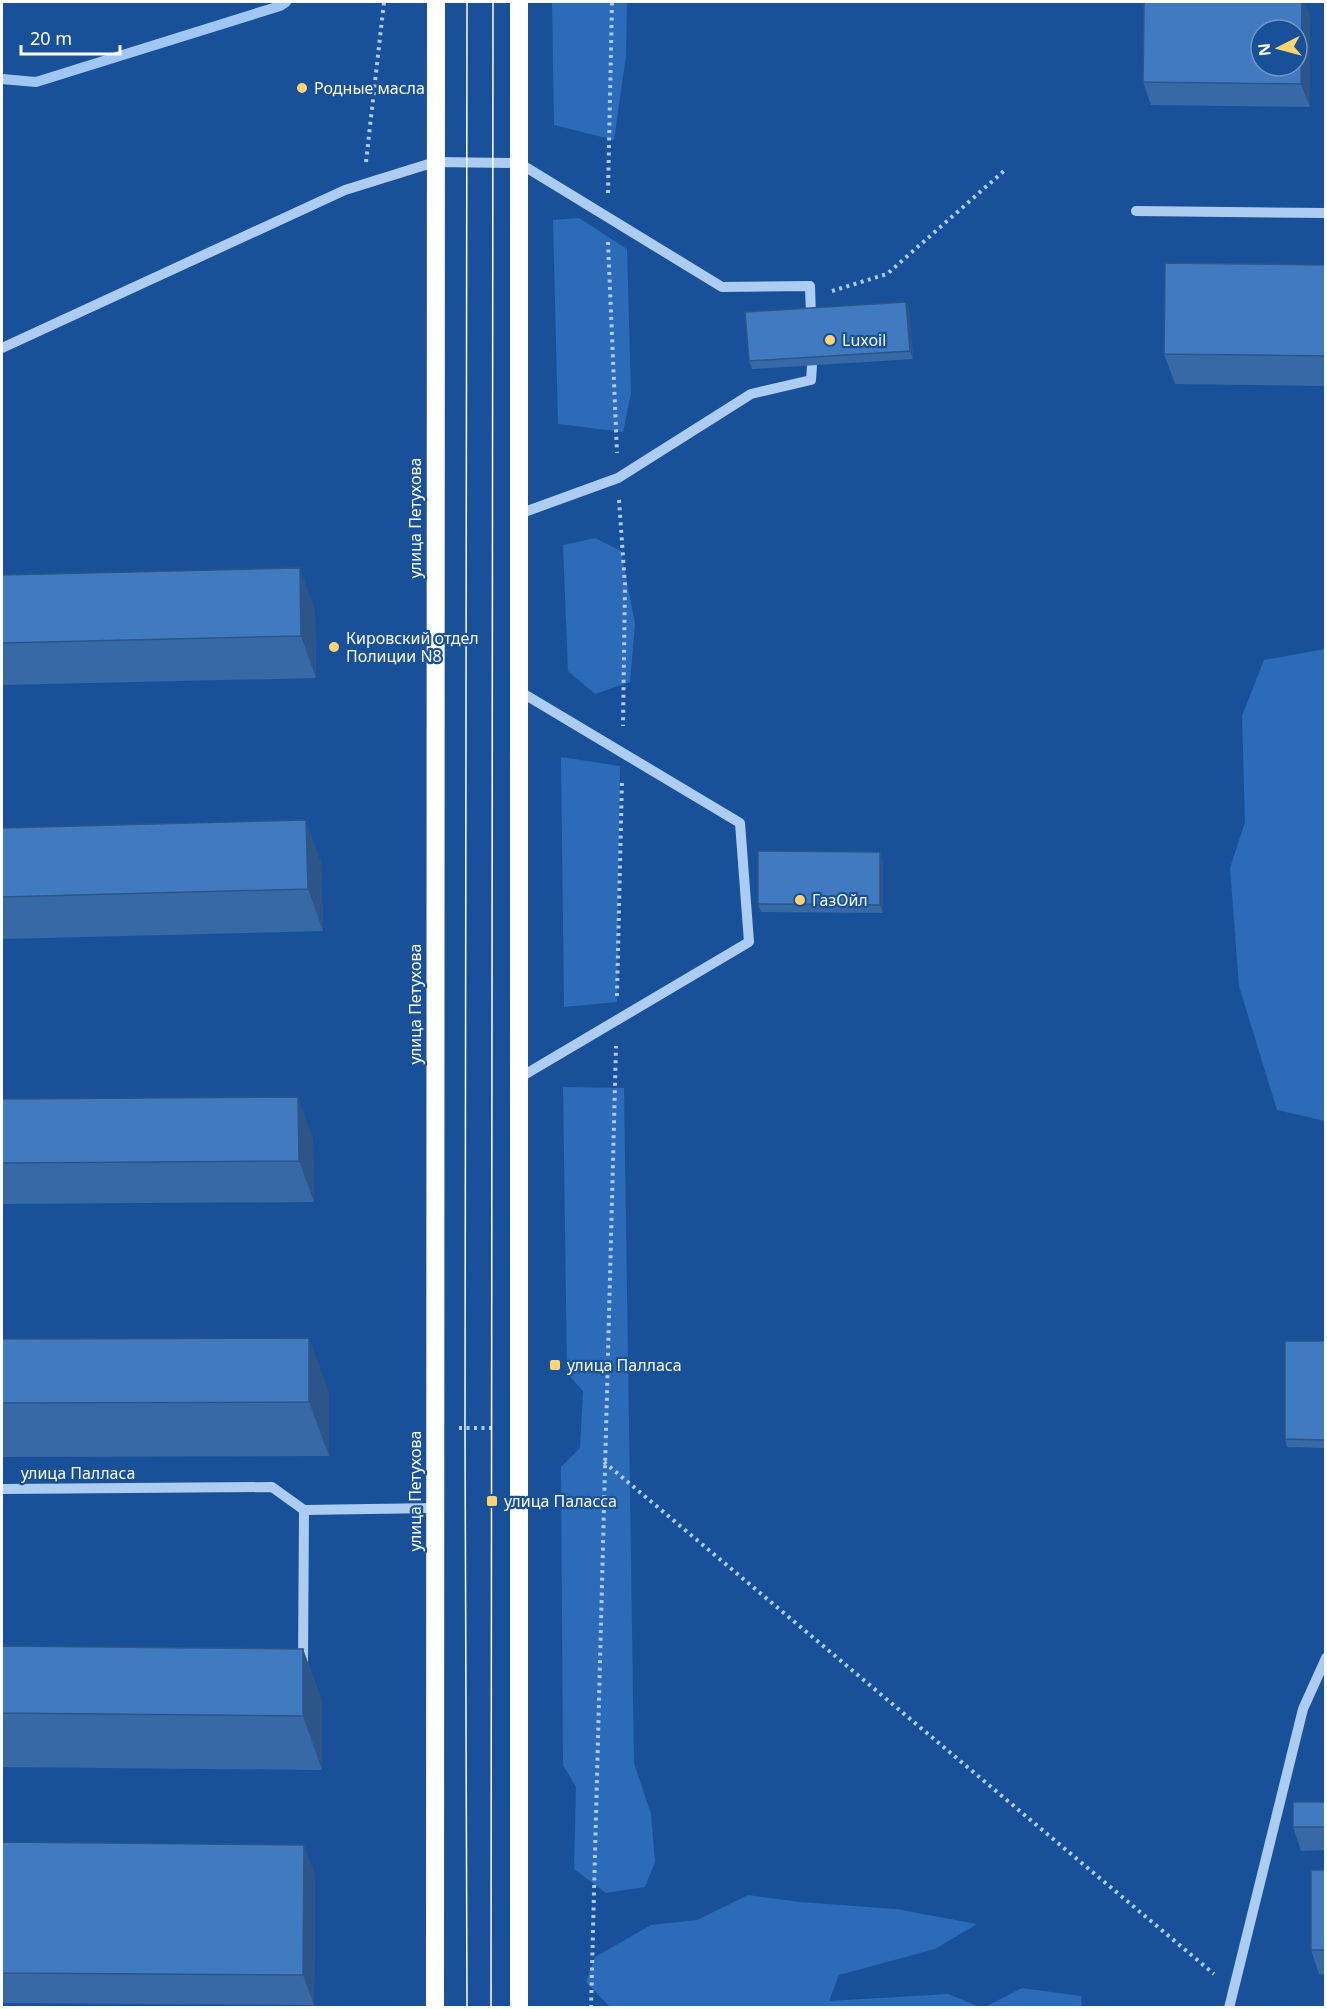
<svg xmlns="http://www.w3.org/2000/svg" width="1327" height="2009" font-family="'Noto Sans',sans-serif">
<rect width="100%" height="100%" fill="#18519a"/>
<path fill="#2b6bb8" d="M552,2H627L626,56L614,140L554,125Z
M579,218L627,249L631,393L623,432L558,424L553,220Z
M595,538L621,551L635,624L630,682L595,694L568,671L563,545Z
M1325,649H1326L1325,1121L1277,1110L1239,986L1230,868L1245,822L1242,716L1264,660Z
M561,757L620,766L617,1002L564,1007Z
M563,1087L624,1088L634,1763L651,1814L655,1862L645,1887L606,1893L574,1869L576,1787L563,1765L561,1467L580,1448L583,1391L567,1373Z
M748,1895L800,1902L896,1909L977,1924L935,1949L839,1975L829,2001L948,1994L980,2007H610L586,1982L595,1957L651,1925L697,1920Z
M1022,1988L1081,1996L1082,2007H985Z"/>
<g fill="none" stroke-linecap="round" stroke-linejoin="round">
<path stroke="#a0c7f4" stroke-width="10" d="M2,79L36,82L280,6L286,2"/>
<path stroke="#adccf2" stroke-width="4" stroke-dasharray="3 4.5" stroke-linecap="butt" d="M366,162L384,2
M608,193L612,2
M608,242L617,453
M832,291L887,274L1005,170
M619,500L625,585L623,726
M617,996L622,779
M459,1428H494
M604,1462L1214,1974
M591,2008L616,1046"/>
<path stroke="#adccf2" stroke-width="10" d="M1136,211L1326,213
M2,348L345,190L435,162L519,163L722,287L810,286L811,316
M519,514L618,478L751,394L811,380L812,365
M519,691L740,823L749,942L519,1078
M2,1489L272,1487L304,1510L435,1508
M303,1663L304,1510
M1229,2008L1303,1709L1326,1658"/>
<path stroke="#fff" stroke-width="18" d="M519,2V2008
M435,2008L436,2"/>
<path stroke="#fff" stroke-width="1.5" d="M467,2008L465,1429L467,2
M491,2008L493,2"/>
</g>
<path fill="#3769a6" d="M1144,2H1304L1310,17V107L1151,105L1143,82Z
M1326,265V386L1175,384L1164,354Z
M906,302L909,310L913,359L752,369L749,361Z
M2,575L315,610L316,678L2,685Z
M2,828L321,862L323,931L2,939Z
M883,860V913L761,912L758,904Z
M2,1099L313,1139L314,1202L2,1204Z
M2,1339L329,1392V1456L2,1457Z
M1326,1341V1448L1287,1447L1285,1439Z
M2,1646L303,1649L322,1702V1770L2,1767Z
M1326,1802V1850L1301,1851L1293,1827Z
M2,1842L315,1875L314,2005L2,2003Z
M1326,1870V1974H1319L1311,1950Z"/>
<path fill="#2d5587" d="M1302,2H1304L1310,17V107L1301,84Z
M906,302L909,310L913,359L910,351Z
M300,568L315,610L316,678L301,636Z
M306,820L321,862L323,931L308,889Z
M880,852L883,860V913L880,905Z
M298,1097L313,1139L314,1202L299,1161Z
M309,1338L329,1392V1456L309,1402Z
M303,1649L322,1702V1770L303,1716Z
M304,1845L315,1875L314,2005L303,1975Z"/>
<path fill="#407ac1" stroke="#2d5587" stroke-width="1.5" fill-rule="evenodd" d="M1144,2H1302L1301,84L1143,82ZM1261,30H1297V66H1261Z
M1165,263L1326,265V356L1164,354Z
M906,302L910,351L749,361L745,312Z
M300,568L301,636L2,643V575Z
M306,820L308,889L2,897V828Z
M758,851L880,852V905L758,904Z
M298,1097L299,1161L2,1163V1099Z
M309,1338V1402L2,1403V1339Z
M1285,1341H1326V1440L1285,1439Z
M2,1646L303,1649V1716L2,1713Z
M1293,1802H1326V1827H1293Z
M2,1842L304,1845L303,1975L2,1973Z
M1311,1870H1326V1950H1311Z"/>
<g fill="#ffd46e" stroke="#18519a" stroke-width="2">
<circle cx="302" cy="88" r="6"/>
<circle cx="830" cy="340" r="6"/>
<circle cx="334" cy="647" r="6"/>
<circle cx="800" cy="900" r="6"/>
<rect x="549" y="1359" width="12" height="12" rx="3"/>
<rect x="486" y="1495" width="12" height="12" rx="3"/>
</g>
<g text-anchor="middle" stroke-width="4.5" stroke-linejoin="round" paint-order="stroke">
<g font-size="16" fill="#fff" stroke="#18519a" text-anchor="start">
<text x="314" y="94">Родные масла</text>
<text x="842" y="346">Luxoil</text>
<text x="346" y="644">Кировский отдел<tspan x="346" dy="18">Полиции N8</tspan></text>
<text x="812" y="906">ГазОйл</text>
<text x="567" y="1371">улица Палласа</text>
<text x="504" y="1507">улица Паласса</text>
</g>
<g font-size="16" fill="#fff" stroke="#18519a">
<text transform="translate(415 518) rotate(-90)" y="6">улица Петухова</text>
<text transform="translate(415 1004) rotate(-90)" y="6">улица Петухова</text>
<text x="78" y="1479">улица Палласа</text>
<text transform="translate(415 1491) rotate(-90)" y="6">улица Петухова</text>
</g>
</g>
<rect width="1327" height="2009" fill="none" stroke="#ffffff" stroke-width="6"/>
<g transform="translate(1279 48) rotate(264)"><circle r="28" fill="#18519a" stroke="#7497c2" stroke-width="1.5"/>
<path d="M0-4.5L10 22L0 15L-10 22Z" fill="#ffd46e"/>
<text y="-9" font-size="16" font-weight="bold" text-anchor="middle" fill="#ffffff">N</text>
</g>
<path d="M21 45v9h99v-9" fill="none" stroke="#ffffff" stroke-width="3"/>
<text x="30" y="45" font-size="18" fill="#ffffff" stroke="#18519a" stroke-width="4.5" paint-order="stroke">20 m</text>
</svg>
